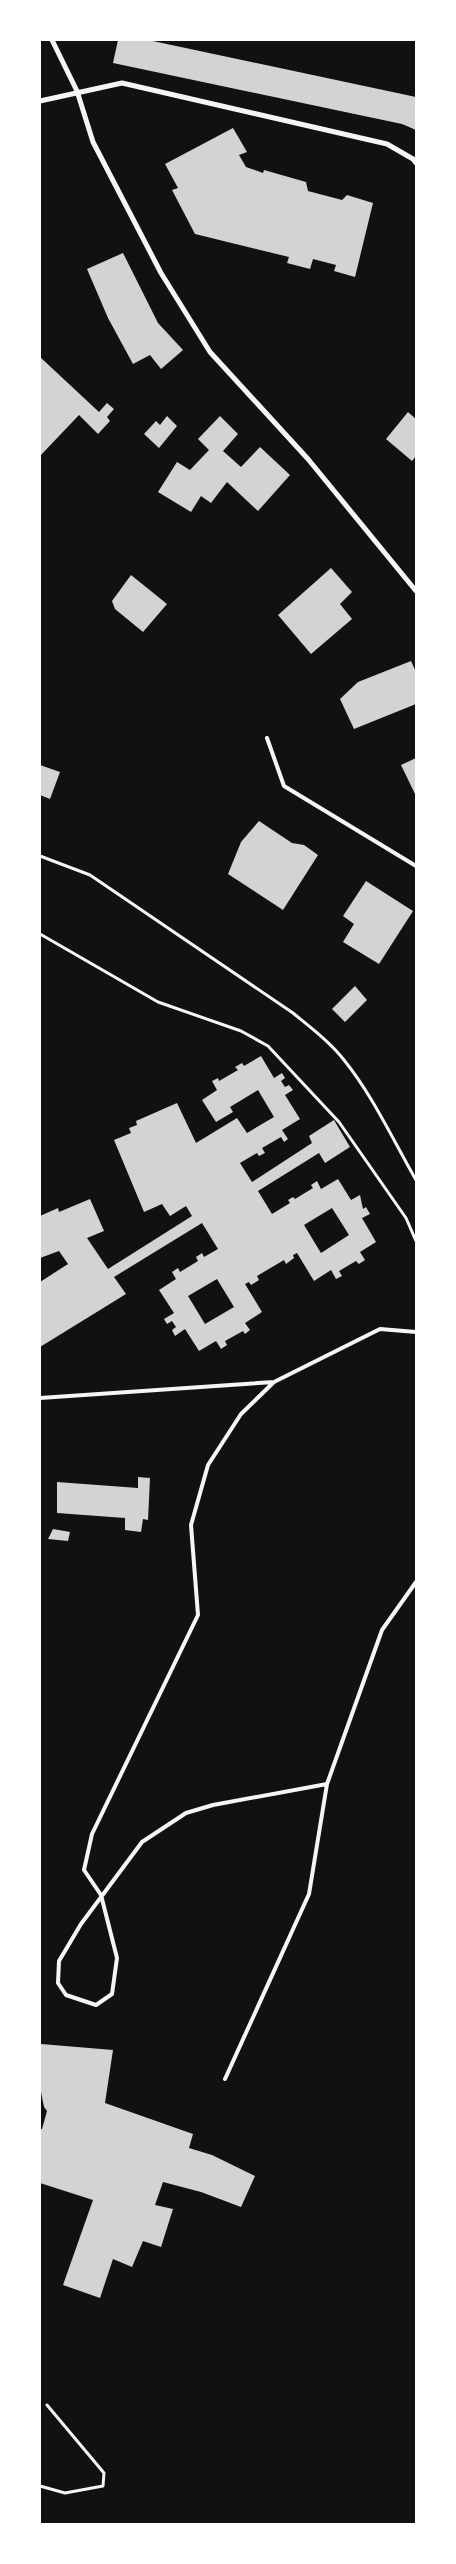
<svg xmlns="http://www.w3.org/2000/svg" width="456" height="2564" font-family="Barlow,sans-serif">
<rect width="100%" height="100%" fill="#111"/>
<path fill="#d3d3d3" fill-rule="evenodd" d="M118,40H148L416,97V130L402,124L113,63Z
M233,128L247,152L239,155L246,167L263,173L264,170L306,182L308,191L342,200L347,195L373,203L355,277L334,271L336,265L313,259L310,269L287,263L289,257L195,234L172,190L178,188L165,164Z
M123,253L158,323L183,350L161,369L150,355L133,364L108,318L87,269Z
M40,357L99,412L107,403L114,409L107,417L110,421L98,434L79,415L40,456Z
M408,412L416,419V456L412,461L386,439Z
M167,416L177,426L159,448L144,434L156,421L160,425Z
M220,416L238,434L223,451L241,467L260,447L290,475L258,511L227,482L211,503L201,496L191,512L158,492L177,462L190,470L209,450L198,439Z
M331,568L352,592L340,604L352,619L311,654L278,615Z
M131,575L167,604L143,632L115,609L112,601Z
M411,661L416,672V704L354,729L340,699L358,682Z
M416,758V796L401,765Z
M40,765L60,772L50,799L40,795Z
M259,821L292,843L304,845L318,855L283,910L228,874L241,842Z
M366,881L413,911L379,964L343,942L354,924L343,916Z
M355,986L367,1000L345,1022L332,1009Z
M261,1056L274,1078L282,1073L285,1078L281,1081L285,1087L289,1085L293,1090L285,1095L300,1119L282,1130L288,1139L284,1142L281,1137L262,1148L265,1153L259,1156L257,1153L240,1163L252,1182L312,1143L309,1136L334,1120L350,1147L325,1163L319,1153L258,1191L272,1214L290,1203L288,1200L293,1197L295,1199L313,1188L311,1185L317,1181L321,1189L338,1179L351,1200L360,1195L363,1209L366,1207L370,1214L362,1218L376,1242L360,1252L365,1260L359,1264L356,1261L339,1271L342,1276L336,1279L331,1270L314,1281L297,1253L293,1255L294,1258L286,1264L284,1260L257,1276L259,1280L251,1285L249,1282L245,1284L262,1312L245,1323L250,1330L245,1334L243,1331L225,1341L227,1345L221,1349L216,1341L199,1351L185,1329L175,1336L172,1330L176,1327L172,1321L167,1324L164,1319L174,1313L159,1290L176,1279L172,1272L178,1268L180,1272L198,1261L196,1257L202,1253L204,1257L218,1249L202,1223L114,1277L126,1294L40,1347V1282L68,1264L59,1251L40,1258V1216L58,1208L59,1212L90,1199L104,1231L87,1238L108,1269L192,1216L186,1206L170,1216L162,1204L144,1212L114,1140L131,1133L129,1128L137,1125L136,1121L177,1103L196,1143L237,1118L247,1133L274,1117L258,1090L230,1107L233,1112L216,1122L202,1100L217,1090L212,1081L218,1078L219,1081L238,1070L235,1067L242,1063L244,1066ZM332,1208L349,1235L321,1253L304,1225ZM217,1279L234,1307L205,1324L188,1296Z
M138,1477L150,1478L148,1520L143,1519L141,1532L125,1530V1518L57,1513V1482L138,1488Z
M53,1529L70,1532L68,1541L48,1539Z
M41,2044L113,2050L105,2103L193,2134L189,2148L212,2155L255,2176L241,2207L201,2192L163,2182L155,2205L173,2209L161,2247L143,2241L132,2267L113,2259L100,2298L63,2285L93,2200L40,2183V2129H42L47,2111L44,2107L40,2087Z"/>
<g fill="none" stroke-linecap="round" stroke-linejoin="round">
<path stroke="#f5f5f5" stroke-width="3" d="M40,856L90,875L293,1013C311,1028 330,1042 344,1060C373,1096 393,1140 416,1180
M40,934L158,1002L241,1031L268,1046L339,1122L406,1218L416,1241
M40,2486L65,2493L103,2486L104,2473L47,2405"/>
<path stroke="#f5f5f5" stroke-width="4" d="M267,738L284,786L416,866
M274,1382L241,1414L208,1465L191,1525L198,1615L92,1834L84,1870L101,1895L117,1958L112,1994L96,2005L66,1995L58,1983L59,1961L81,1924L142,1842L186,1813L213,1805L327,1784
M40,1398L274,1382L380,1329L416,1332
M225,2079L309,1894L327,1784L382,1630L416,1582"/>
<path stroke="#f5f5f5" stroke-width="5" d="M52,40L77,91L93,142L161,273L210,352L308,459L416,591
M40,101L122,83L387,144L413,159L416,163"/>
</g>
<rect width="456" height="2564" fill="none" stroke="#ffffff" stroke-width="82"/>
</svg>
